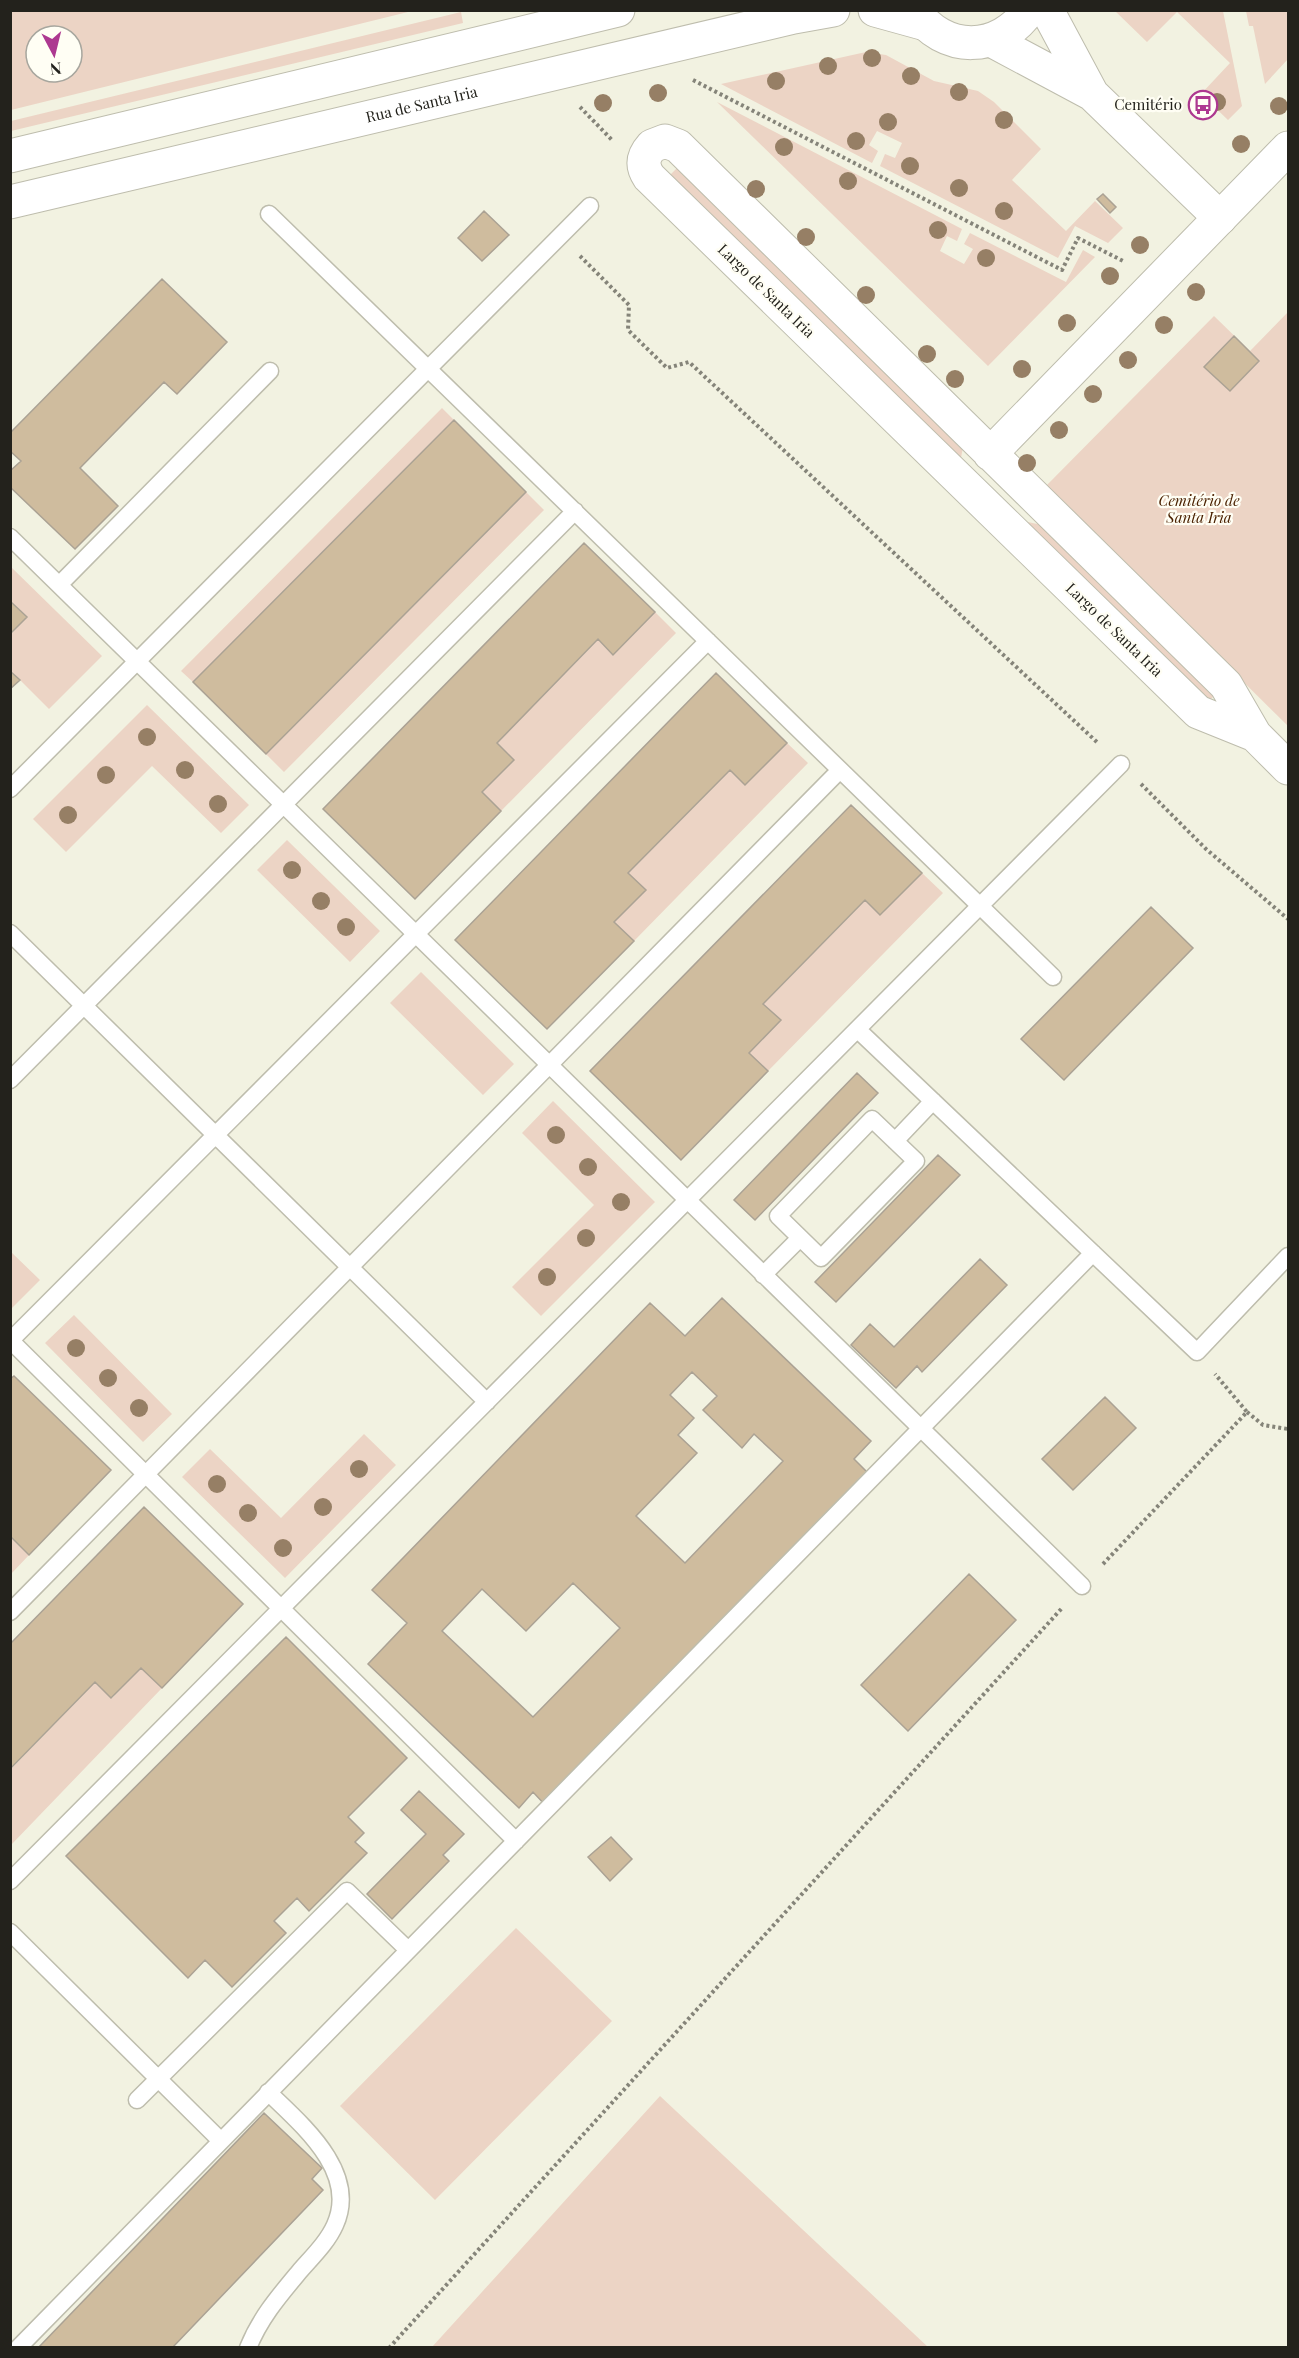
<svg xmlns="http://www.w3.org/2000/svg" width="1299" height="2358" font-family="'Playfair Display',serif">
<rect width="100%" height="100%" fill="#f2f2e1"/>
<path fill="#ecd4c5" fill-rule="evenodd" d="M11,10H412V11L11,110ZM36,36H72V72H36Z
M1115,11H1223L1242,106L1228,120L1201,94L1230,63L1177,12L1147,42Z
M1246,11H1288V59L1265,84L1253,26H1249Z
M461,12L463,23L11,131V121Z
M866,52L886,55L934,81L978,91L994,102L1041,149L1012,180L1066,231L1095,201L1123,228L1108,243L1075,226L1058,258L880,166L885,154L895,158L902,143L877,131L869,145L878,151L872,163L721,84Z
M717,102L962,229L957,241L947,236L940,251L964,264L973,249L964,244L970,233L1066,282L1083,250L1095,257L988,366Z
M678,167L963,447L960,463L669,176Z
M1288,312V726L1046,486L1214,316L1250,351Z
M442,408L454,420L193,682L181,671Z
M526,492L544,510L284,772L266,754Z
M1023,521L1042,525L1216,694L1208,702Z
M10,566L102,656L49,709L11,671V634L27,617L11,601Z
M655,612L676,633L501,811L482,792L497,743L598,639L613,654Z
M147,705L249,805L221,833L152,766L66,852L33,819Z
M787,743L808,763L634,941L614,922L645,890L628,873L730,770L745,785Z
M287,840L380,931L350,962L257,870Z
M922,873L943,893L768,1071L749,1053L780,1020L763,1004L865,900L880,915Z
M421,972L514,1064L483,1095L390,1003Z
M553,1101L655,1202L541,1316L512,1287L594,1205L522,1133Z
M10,1251L40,1280L12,1308L10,1306Z
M74,1315L172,1414L143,1442L45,1343Z
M364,1434L396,1465L285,1578L182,1477L210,1449L281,1518Z
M10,1536L29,1555L11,1574H10Z
M141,1668L162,1688L11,1845V1769L95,1682L112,1698Z
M516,1928L612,2021L435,2200L340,2106Z
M660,2096L928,2347H432Z"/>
<path fill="#cfbc9e" stroke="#aba294" stroke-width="1.5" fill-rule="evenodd" d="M1199,95L1213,108L1207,115L1193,102Z
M1103,194L1116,207L1110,213L1097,199Z
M484,211L509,235L482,261L458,238Z
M162,279L227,342L177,394L164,382L80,468L118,506L75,549L10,487V471L21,461L10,451V433Z
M1234,336L1259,361L1230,391L1204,367Z
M454,420L526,492L266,754L193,682Z
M584,543L655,612L613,655L598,639L497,743L514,760L482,792L501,811L415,899L323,809Z
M10,601L27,617L10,634Z
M10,671L20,680L10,689Z
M716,673L787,743L745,785L730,770L628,873L646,890L614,922L634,941L547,1029L455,940Z
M851,805L922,873L880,915L865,900L763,1004L781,1020L749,1053L768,1071L681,1160L590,1071Z
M1151,907L1193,948L1064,1080L1021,1039Z
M857,1073L878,1093L755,1220L734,1200Z
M938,1155L960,1175L836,1302L815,1282Z
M980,1259L1007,1285L922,1372L917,1366L896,1388L851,1345L870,1324L894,1347Z
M722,1298L871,1441L854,1459L869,1474L547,1807L533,1792L519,1808L368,1664L407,1623L372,1590L650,1303L685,1336ZM692,1372L717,1396L703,1410L742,1448L754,1434L783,1461L685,1563L636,1516L697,1453L678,1435L694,1418L670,1395ZM573,1583L620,1628L533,1717L442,1631L482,1589L526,1631Z
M14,1376L111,1470L29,1555L10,1536V1379Z
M1105,1397L1136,1428L1073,1490L1042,1459Z
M144,1507L243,1604L162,1688L141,1668L111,1698L95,1682L10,1769V1644Z
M969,1574L1016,1620L908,1731L861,1685Z
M286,1637L407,1758L348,1817L364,1833L355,1842L367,1853L309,1911L297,1898L274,1921L286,1933L232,1987L205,1960L188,1978L66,1856Z
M419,1791L464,1834L443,1855L449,1861L392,1919L367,1894L426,1834L401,1810Z
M611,1837L632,1859L610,1881L588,1857Z
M264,2113L322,2168L312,2179L323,2190L172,2348H38Z"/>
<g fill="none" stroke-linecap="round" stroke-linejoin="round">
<g stroke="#bebdad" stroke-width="19">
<path id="service" d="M269,214L1053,977
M10,537L1082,1586
M59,585L270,371
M10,789L590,206
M10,933L487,1402
M858,1030L1197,1352L1288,1256
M10,1080L575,511
M872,1119L916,1161L821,1258L778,1216Z
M895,1141L933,1101
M763,1275L800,1238
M10,1340L516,1841
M10,1341L708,641
M10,1612L840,770
M10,1881L1121,764
M10,1932L220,2140
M137,2100L347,1891L408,1950
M18,2348L1093,1253
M248,2348C260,2318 279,2296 299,2272C311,2258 327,2243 335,2225C359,2172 302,2125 268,2092"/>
</g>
<g stroke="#bebdad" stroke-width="35">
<path id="minor" d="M990,454L1288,148
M1255,735L1198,712L649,177C641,165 643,156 652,146L665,141L678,146L1226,685L1255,735L1288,768"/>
</g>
<g stroke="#bebdad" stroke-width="35">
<path id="tertiary" d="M1047,10L1092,94
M991,40L1092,94L1220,218"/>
</g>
<g stroke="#bebdad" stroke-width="35">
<g id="secondary">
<path d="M875,10L922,23"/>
<path d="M914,10C944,54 999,53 1029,10"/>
<path d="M10,156L618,10"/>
<path id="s1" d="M10,202L794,17L833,10"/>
</g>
</g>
<path stroke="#858479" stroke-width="4" stroke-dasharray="3 3" stroke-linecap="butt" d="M693,80L1062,270L1078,238L1125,262
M580,107L612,140
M580,256L629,305L628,330L667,368L689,362L1099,744
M1141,784L1206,849L1288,919
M1247,1412L1263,1425L1288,1429
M1103,1564L1247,1412L1215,1374
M389,2348L1063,1607"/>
<use href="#service" stroke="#fff" stroke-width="16"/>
<use href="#minor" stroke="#fff" stroke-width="33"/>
<use href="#tertiary" stroke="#fff" stroke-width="33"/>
<use href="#secondary" stroke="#fff" stroke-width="33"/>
</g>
<g fill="#967f65">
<circle cx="872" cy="58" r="9"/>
<circle cx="828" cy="66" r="9"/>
<circle cx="911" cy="76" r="9"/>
<circle cx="776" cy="81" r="9"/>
<circle cx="959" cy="92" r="9"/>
<circle cx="658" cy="93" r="9"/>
<circle cx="1217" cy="102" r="9"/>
<circle cx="603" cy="103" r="9"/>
<circle cx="1279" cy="106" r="9"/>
<circle cx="1004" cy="120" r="9"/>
<circle cx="888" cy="122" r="9"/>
<circle cx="856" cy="141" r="9"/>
<circle cx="1241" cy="144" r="9"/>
<circle cx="784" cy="147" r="9"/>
<circle cx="910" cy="166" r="9"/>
<circle cx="848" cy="181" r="9"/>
<circle cx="959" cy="188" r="9"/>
<circle cx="756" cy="189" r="9"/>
<circle cx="1004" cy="211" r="9"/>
<circle cx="938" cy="230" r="9"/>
<circle cx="806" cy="237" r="9"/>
<circle cx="1140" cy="245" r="9"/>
<circle cx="986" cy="258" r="9"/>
<circle cx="1110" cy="276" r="9"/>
<circle cx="1196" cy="292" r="9"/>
<circle cx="866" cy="295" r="9"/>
<circle cx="1067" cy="323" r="9"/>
<circle cx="1164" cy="325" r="9"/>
<circle cx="927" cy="354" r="9"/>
<circle cx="1128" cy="360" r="9"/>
<circle cx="1022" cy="369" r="9"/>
<circle cx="955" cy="379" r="9"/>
<circle cx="1093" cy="394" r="9"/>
<circle cx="1059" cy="430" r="9"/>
<circle cx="1027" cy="463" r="9"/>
<circle cx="147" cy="737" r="9"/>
<circle cx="185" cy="770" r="9"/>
<circle cx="106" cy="775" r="9"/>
<circle cx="218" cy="804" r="9"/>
<circle cx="68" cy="815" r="9"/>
<circle cx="292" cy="870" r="9"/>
<circle cx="321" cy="901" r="9"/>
<circle cx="346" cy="927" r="9"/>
<circle cx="556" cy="1135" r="9"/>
<circle cx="588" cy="1167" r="9"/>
<circle cx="621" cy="1202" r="9"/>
<circle cx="586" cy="1238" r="9"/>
<circle cx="547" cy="1277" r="9"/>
<circle cx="76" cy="1348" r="9"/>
<circle cx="108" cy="1378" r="9"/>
<circle cx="139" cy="1408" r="9"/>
<circle cx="359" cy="1469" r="9"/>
<circle cx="217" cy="1484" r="9"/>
<circle cx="323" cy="1507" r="9"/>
<circle cx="248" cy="1513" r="9"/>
<circle cx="283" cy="1548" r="9"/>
</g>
<defs>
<g id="bus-ring" transform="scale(1.5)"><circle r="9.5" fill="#fffef4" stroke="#ad3890" stroke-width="1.5"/><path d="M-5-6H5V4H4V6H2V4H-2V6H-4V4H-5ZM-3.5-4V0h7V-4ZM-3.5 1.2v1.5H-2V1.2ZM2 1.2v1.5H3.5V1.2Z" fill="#ad3890"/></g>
</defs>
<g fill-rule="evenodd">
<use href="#bus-ring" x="1203" y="105"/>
</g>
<g text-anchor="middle" stroke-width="4.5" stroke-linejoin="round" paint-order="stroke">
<g font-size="15" fill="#23221c" stroke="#fffef4">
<text dy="5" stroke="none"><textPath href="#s1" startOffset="423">Rua de Santa Iria</textPath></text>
<text transform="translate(766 291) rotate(44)" y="5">Largo de Santa Iria</text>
<text transform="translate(1114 630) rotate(44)" y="5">Largo de Santa Iria</text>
</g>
<g font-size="15" fill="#23221c" stroke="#fffef4" text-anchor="end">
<text x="1182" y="110">Cemitério</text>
</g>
<g font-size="15" font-style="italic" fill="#4a2100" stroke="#fffef4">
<text x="1199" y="506">Cemitério de<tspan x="1199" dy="17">Santa Iria</tspan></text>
</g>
</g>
<rect width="1299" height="2358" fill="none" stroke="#23221c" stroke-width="24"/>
<g transform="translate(54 54) rotate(173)"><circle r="28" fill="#fffef4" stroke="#a7a69e" stroke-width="1.5"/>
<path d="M0-4.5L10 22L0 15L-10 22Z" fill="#ad3890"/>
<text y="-9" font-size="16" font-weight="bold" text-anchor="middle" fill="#23221c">N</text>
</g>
</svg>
